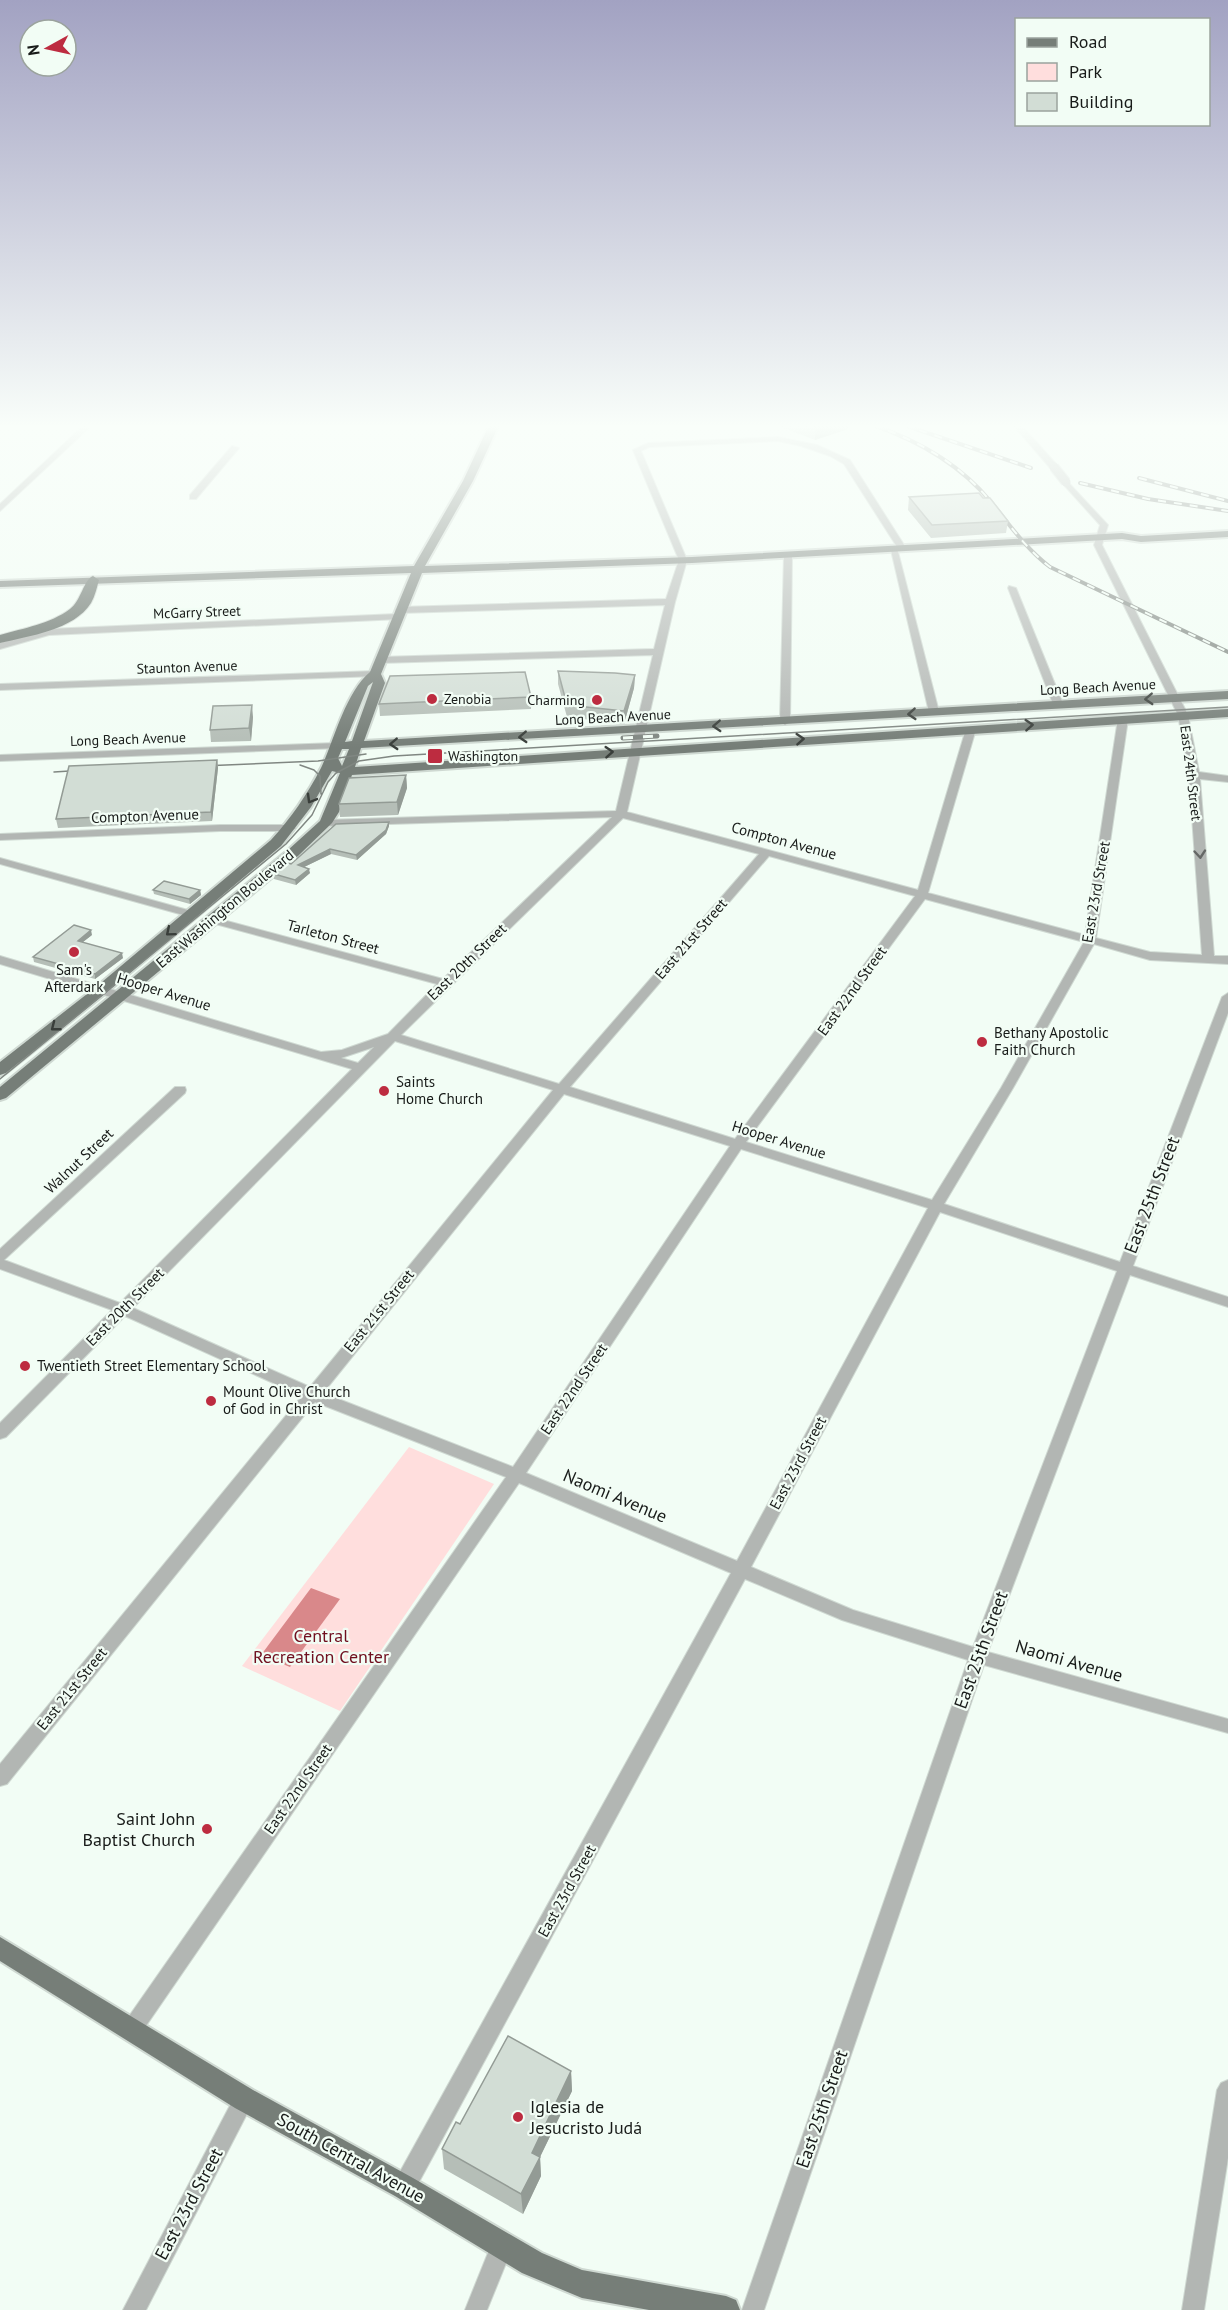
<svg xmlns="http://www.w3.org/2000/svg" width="1228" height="2310" font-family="'PT Sans',sans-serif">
<rect width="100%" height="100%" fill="#f2fdf5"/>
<path fill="#ffdedd" d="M409,1447L494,1484L340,1711L242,1666Z"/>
<path fill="#d9888a" d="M311,1588L340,1599L290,1667L261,1655Z"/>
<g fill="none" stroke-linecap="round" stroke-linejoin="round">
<g stroke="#cfd9d2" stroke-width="2">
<path id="minor" d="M84,425H92L0,511V504Z
M1013,425H1021L1057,465V469H1051Z
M778,437L817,445L850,460L906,548L899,550L844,464L830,456L801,446L778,441L649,447L641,451L687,560L675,602L627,812L918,890L966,729L971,726L975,727L976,729L928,893L1085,935L1118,719L1123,716L1128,719L1096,938L1150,952L1202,955L1189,775L1178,715L1094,545L1100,525L1063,484V480H1066L1108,525L1102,545L1188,715L1199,772L1228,776V782L1200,779L1214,956H1228V964L1150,960L1094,944L1013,1088L944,1204L1120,1262L1222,997L1228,993V1013L1133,1266L1228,1297V1307L1130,1275L988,1652L1228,1719V1733L984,1665L764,2310H742L968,1660L842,1620L745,1579L412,2195L404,2198L396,2195L393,2187L396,2179L731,1573L519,1483L139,2036L132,2039L125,2036L122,2029L125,2022L506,1477L315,1402L7,1784L0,1786V1764L302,1396L125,1316L6,1437L0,1439V1423L112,1310L0,1269V1249L175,1087H185L186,1090L185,1093L4,1260L120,1303L352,1069L0,964V956L321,1052L342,1050L388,1034L437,984L208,922L206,920L212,917L443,979L612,817L325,826L320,823L325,820L616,811L653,655L380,663L375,660L380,657L654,649L665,605L400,613L395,610L400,607L666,599L679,560L633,450L648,443ZM623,818L759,854L559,1084L401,1035ZM769,856L915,896L735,1139L570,1087ZM925,899L1084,942L1001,1088L932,1200L746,1142ZM395,1041L553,1090L310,1387L133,1308ZM374,1047L358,1063L341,1058ZM564,1094L730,1146L513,1467L323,1393ZM741,1149L928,1208L737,1561L526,1473ZM940,1212L1117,1271L973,1647L853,1610L751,1567Z
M232,446L239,448L196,499H190V495Z
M890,546L897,548L939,712L938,714L934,715L929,712Z
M788,552L792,555L790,722L785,725L780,722L784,555Z
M1009,586L1016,588L1063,704L1061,706L1053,704L1008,588Z
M397,614L402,617L400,619L49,635L0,649V643L48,629Z
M375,671L378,672V676L0,690V684Z
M336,743L341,746L340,748L0,761V755Z
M220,825H291L296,828L291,831H220L0,840V834Z
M0,858L195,912L197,914L195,916H187L0,864Z
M1228,2080V2158L1204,2310H1182L1217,2090L1221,2083Z
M244,2089L251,2092L255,2099L251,2106L146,2310H123L237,2092Z
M502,2235L510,2238L513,2246L487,2310H465L494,2238Z"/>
</g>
<g stroke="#cfd9d2" stroke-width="4">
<path id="major" d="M489,425H499L473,481L425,566L692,557L1122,533L1141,536L1228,531V537L1141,542L1122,539L692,563L422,573L381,674L385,683L364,741L1228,691V699L361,748L355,767L1228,709V717L352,775L339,812L332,823L298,856L6,1098L0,1100V1087L288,850L320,821L340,773L332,771L311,807L281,846L106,993L6,1073L0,1075V1062L96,987L271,840C291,818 307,795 321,768C334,741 345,693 370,672L411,573L0,587V581L414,566L463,481ZM373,682L352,741L345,742L368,686ZM342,749H349L342,766L338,758Z
M0,1937L253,2090L413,2178L542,2253L582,2270L726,2296L736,2300L740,2310H649L582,2298L522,2273L395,2196L235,2108L0,1961Z"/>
</g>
<g stroke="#cfd9d2" stroke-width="2">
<path id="highway" d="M93,576L99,580C97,587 95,596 91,603C74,630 29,636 0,643V635C24,628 50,624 70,609C81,601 84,579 93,576Z"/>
</g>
<use href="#minor" fill="#b2b6b3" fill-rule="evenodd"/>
<use href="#major" fill="#767e78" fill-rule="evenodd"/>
<use href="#highway" fill="#606a63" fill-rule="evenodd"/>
<path stroke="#808782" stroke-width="1.5" d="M300,765L314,770L320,776L321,794
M202,766L318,761L366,754
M54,772L85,770
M0,1079L286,844L312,815L328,782L336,773L359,761L394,756L1228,707"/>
<g stroke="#808782" stroke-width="4">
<path id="rail-far1" d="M873,425C919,441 960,464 991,502C1010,525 1026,549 1050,567L1228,652
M904,425L1031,468
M1139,478L1228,501
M1080,483L1148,499L1228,511"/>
</g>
<g stroke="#808782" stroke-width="5">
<path id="rail" d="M623,738L657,736"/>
</g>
<use href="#rail-far1" stroke="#f2fdf5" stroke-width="2" stroke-dasharray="8" stroke-linecap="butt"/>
<use href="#rail" stroke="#f2fdf5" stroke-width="3" stroke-dasharray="10" stroke-linecap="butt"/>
<g stroke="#cfd9d2" stroke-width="11" stroke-linecap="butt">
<path id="minor-bridge" d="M1054,467L1066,482"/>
</g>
<use href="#minor-bridge" stroke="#b2b6b3" stroke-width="9"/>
</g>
<path fill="#b5beb7" d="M776,425H848V429L815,440Z
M909,497L983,498L1008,521L1006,533L931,538L908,510Z
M558,671L635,675L634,688L624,724L567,717L558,684Z
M531,697V709L380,716L379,704Z
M253,717L251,741L211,742L210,730Z
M217,760L218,768L212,821L58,828L56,819Z
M406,775L407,788L398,815L340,817L339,804Z
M389,822V826L386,834L357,860L331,854L304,867L310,873L296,885L274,879V874L291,864Z
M153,890H200L201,895L190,904L154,894Z
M92,935L83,942L123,958L95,979L34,962L33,957Z
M571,2071L572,2091L540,2157L541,2176L523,2214L444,2169L442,2149L460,2124Z"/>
<path fill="#939b95" d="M822,425H848V429L815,440V427Z
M635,675L634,688L624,724V711Z
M252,705L253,717L251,741L249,728Z
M217,760L218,768L212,821L211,812Z
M406,775L407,788L398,815L397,802Z
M389,822V826L386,834L357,860L356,855Z
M330,849L331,854L298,870V865Z
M309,869L310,873L296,885L295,880Z
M200,890L201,895L190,904L189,899Z
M91,930L92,935L79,945L78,941Z
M122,953L123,958L95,979V974Z
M571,2071L572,2091L540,2157L541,2176L523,2214L521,2194L532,2153Z"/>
<path fill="#d2ddd5" stroke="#939b95" stroke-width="1.5" d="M979,493L983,498H990L1008,521L932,525L909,497Z
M558,671L615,673L635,675L624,711L567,705Z
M525,672L531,697L379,704L390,676Z
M252,705L249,728L210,730L213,706Z
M217,760L211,812L56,819L69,766Z
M406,775L397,802L339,804L349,778Z
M389,822L386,830L356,855L330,849L298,865L309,869L295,880L274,874L288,863L291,864L336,824Z
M164,881L200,890L189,899L153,890Z
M74,925L91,930L78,941L122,953L95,974L33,957Z
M508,2036L571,2071L532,2153L540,2157L521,2194L442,2149L456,2122L460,2124Z"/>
<defs><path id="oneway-chevron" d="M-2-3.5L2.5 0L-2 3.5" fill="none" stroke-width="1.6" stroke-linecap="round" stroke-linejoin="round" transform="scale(1.5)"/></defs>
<g stroke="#393e3a">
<use href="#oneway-chevron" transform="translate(1149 699) rotate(177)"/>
<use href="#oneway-chevron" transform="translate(912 714) rotate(176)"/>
<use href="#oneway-chevron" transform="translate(1029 725) rotate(-4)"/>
<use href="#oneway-chevron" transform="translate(717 726) rotate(177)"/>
<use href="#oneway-chevron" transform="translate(523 737) rotate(177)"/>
<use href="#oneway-chevron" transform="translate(800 739) rotate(-4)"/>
<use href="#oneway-chevron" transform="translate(394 744) rotate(177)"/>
<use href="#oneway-chevron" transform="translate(609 752) rotate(-4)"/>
<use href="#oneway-chevron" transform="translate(311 799) rotate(120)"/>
<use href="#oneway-chevron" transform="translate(170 932) rotate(140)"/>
<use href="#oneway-chevron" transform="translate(55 1027) rotate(142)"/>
</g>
<use stroke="#656866" href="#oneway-chevron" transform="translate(1200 854) rotate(85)"/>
<linearGradient id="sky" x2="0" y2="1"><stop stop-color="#a2a2c2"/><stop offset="0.57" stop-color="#f9fefa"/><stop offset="1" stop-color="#f9fefa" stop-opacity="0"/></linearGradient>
<rect width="1228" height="748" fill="url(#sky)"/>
<g fill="#bd2c40" stroke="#f2fdf5" stroke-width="2">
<circle cx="432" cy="699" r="6"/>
<circle cx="597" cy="700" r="6"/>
<rect x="427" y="748" width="16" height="16" rx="3"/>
<circle cx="74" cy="952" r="6"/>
<circle cx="982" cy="1042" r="6"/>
<circle cx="384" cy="1091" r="6"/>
<circle cx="25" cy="1366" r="6"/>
<circle cx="211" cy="1401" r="6"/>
<circle cx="207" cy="1829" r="6"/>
<circle cx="518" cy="2117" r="6"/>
</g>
<g text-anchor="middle" stroke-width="4.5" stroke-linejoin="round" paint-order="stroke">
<g font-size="14" fill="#181b19" stroke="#f2fdf5">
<text transform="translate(197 612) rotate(-2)" y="5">McGarry Street</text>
<text transform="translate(187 667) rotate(-2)" y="5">Staunton Avenue</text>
<text transform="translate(1098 687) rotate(-3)" y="5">Long Beach Avenue</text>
<text transform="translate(613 717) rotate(-3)" y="5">Long Beach Avenue</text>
<text transform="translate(128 739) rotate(-2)" y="5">Long Beach Avenue</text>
<text transform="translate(1191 773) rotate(83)" y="5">East 24th Street</text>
</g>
<g font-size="14" fill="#181b19" stroke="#f2fdf5" text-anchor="start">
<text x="444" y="704">Zenobia</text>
<text x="585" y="705" text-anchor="end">Charming</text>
<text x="448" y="761">Washington</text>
</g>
<g font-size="15" fill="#181b19" stroke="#f2fdf5">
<text transform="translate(145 816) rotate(-2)" y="5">Compton Avenue</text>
<text transform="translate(784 841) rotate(15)" y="5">Compton Avenue</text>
<text transform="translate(1096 892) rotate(-80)" y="5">East 23rd Street</text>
<text transform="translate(225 909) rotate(-40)" y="5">East Washington Boulevard</text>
<text transform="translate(333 937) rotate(15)" y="5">Tarleton Street</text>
<text transform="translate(691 939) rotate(-49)" y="5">East 21st Street</text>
<text transform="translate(467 962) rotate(-44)" y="5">East 20th Street</text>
<text transform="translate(852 991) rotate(-54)" y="5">East 22nd Street</text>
<text transform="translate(164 992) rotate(17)" y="5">Hooper Avenue</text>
<text transform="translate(779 1140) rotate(17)" y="5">Hooper Avenue</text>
<text transform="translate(79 1161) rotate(-43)" y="5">Walnut Street</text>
<text transform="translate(125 1307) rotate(-45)" y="5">East 20th Street</text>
<text transform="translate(379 1311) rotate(-51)" y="5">East 21st Street</text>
<text transform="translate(574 1389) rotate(-56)" y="5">East 22nd Street</text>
<text transform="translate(798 1463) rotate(-62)" y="5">East 23rd Street</text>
<text transform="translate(72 1689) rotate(-51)" y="5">East 21st Street</text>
<text transform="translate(298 1789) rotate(-55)" y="5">East 22nd Street</text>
<text transform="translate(567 1891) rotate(-61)" y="5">East 23rd Street</text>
</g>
<g font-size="15" fill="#181b19" stroke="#f2fdf5" text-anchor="start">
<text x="74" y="975" text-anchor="middle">Sam's<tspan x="74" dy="17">Afterdark</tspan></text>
<text x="994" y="1038">Bethany Apostolic<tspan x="994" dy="17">Faith Church</tspan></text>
<text x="396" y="1087">Saints<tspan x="396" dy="17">Home Church</tspan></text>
<text x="37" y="1371">Twentieth Street Elementary School</text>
<text x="223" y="1397">Mount Olive Church<tspan x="223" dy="17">of God in Christ</tspan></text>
</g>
<g font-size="18" fill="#181b19" stroke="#f2fdf5">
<text transform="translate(1152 1195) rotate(-69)" y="6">East 25th Street</text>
<text transform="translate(615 1496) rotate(23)" y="6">Naomi Avenue</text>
<text transform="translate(981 1650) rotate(-70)" y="6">East 25th Street</text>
<text transform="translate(1069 1661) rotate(16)" y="6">Naomi Avenue</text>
<text transform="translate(822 2109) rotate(-71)" y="6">East 25th Street</text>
<text transform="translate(351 2158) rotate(29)" y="6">South Central Avenue</text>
<text transform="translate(189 2204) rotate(-62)" y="6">East 23rd Street</text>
</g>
<g font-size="18" fill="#700f1f" stroke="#f2fdf5">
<text x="321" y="1642">Central<tspan x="321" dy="21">Recreation Center</tspan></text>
</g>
<g font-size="18" fill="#181b19" stroke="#f2fdf5" text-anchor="end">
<text x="195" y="1825">Saint John<tspan x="195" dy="21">Baptist Church</tspan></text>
<text x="530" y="2113" text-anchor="start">Iglesia de<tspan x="530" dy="21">Jesucristo Judá</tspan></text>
</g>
</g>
<rect x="1015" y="18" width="195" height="108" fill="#f2fdf5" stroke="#9ba39d" stroke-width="1.5"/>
<rect x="1027" y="38" width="30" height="9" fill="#767e78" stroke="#9ba39d" stroke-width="1.5"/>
<text x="1069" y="48" font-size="18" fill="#181b19">Road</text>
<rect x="1027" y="63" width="30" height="18" fill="#ffdedd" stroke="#9ba39d" stroke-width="1.5"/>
<text x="1069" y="78" font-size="18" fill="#181b19">Park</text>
<rect x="1027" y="93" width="30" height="18" fill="#d2ddd5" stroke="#9ba39d" stroke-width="1.5"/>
<text x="1069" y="108" font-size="18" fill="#181b19">Building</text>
<g transform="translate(48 48) rotate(262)"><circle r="28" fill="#f2fdf5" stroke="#9ba39d" stroke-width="1.5"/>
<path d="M0-4.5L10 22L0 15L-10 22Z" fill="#bd2c40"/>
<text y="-9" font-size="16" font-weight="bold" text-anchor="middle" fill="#181b19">N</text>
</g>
</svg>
